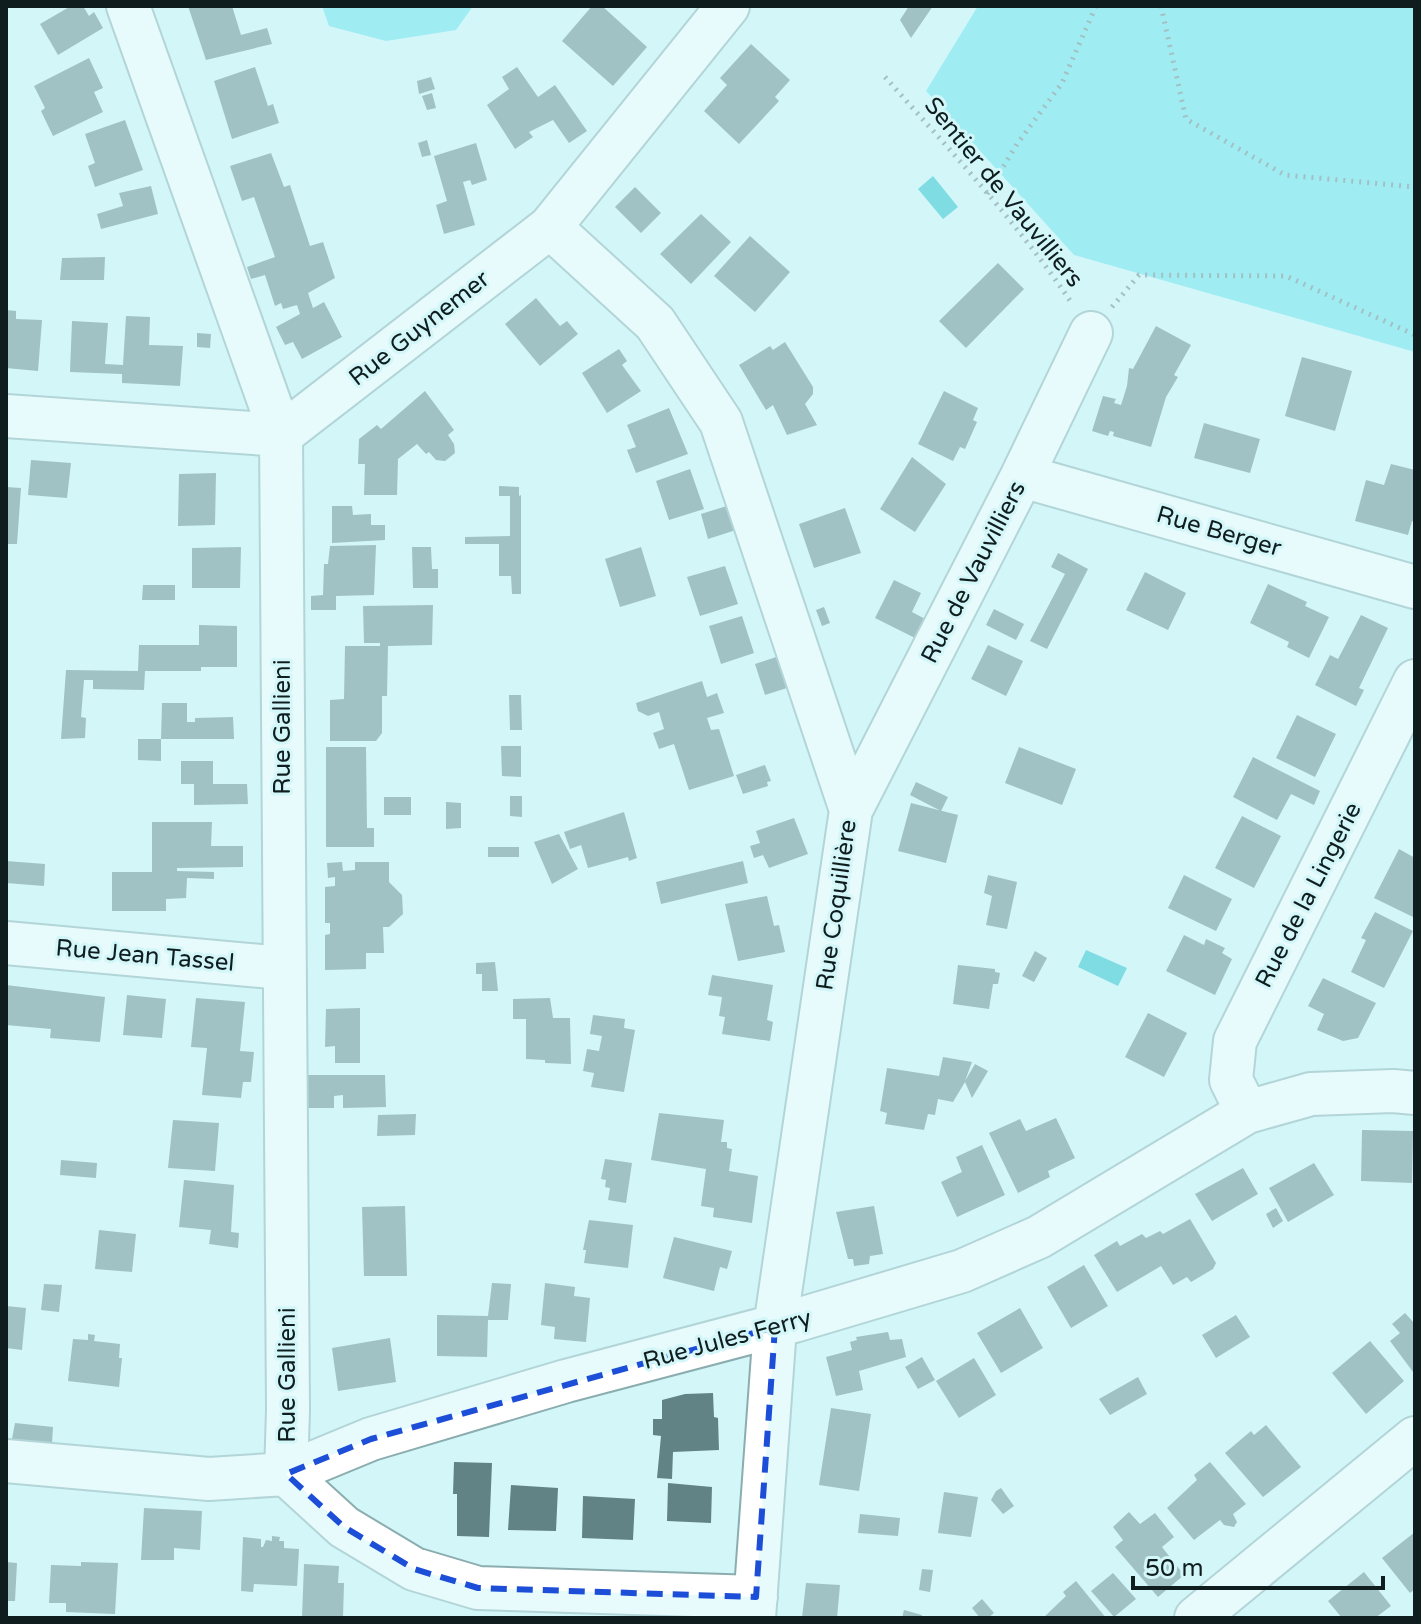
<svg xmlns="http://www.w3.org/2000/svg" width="1421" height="1624" font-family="'Varela Round',sans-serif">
<rect width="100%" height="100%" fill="#d3f6f9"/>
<path fill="#5fe1eb" d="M322,6H473L456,30L386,41L329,26Z
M978,6H1415V352L1074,255L926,91Z"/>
<path fill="#18bcc6" d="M933,176L958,207L943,219L918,189Z
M1086,950L1127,968L1118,986L1078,967Z"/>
<path fill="#628385" d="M71,6H83L89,16L94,12L103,28L58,55L40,24Z
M188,6H232L241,35L267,28L272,44L206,60Z
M592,6H602L647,47L613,86L562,41Z
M909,6H933L911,38L900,20Z
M751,44L790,80L775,97L779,101L739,144L704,111L727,85L720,78Z
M89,58L103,88L94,92L103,112L53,136L41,111L45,108L34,86Z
M255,67L268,106L273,104L279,123L232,139L214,81Z
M517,67L538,97L555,85L587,131L569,143L553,120L529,132L533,137L515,149L487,105L509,89L502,77Z
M431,77L435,89L419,94L417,81Z
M432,93L436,108L427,110L422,96Z
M125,120L143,170L95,187L88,166L95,163L85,134Z
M427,140L431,155L422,157L418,143Z
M476,143L487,180L472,185L470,180L463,182L475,225L444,234L436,205L447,201L434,156Z
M271,153L284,187L290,185L310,246L323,242L335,278L308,293L313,308L324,302L342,337L302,359L293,342L285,345L276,327L300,314L297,305L283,309L281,303L275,306L265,275L251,279L247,267L275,257L254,197L242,201L230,166Z
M151,186L158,214L101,229L97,214L123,206L119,193Z
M635,187L661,213L641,233L615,207Z
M701,214L731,242L691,284L660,254Z
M750,236L790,272L755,312L714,276Z
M105,257L104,280H60L62,258Z
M998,263L1024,289L966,348L939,321Z
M536,298L560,326L567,321L578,334L540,366L505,324Z
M6,310L16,311V319L42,320L38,371L6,368Z
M126,316L150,317L149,345L183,346L180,386L122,383V374L70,372L72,321L108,323L105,364L123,365Z
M1156,326L1191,345L1174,375L1178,377L1166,397L1151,447L1113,436L1114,432L1110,431L1108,436L1092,431L1103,396L1116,399L1114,403L1121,405L1127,386L1129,368L1133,369Z
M197,333L211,334L210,348L197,347Z
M785,342L813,387V394L805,404L817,425L787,435L773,405L766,410L739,365L770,346L773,350Z
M619,349L627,361L622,365L641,391L607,413L582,373Z
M1302,357L1352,371L1335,431L1285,416Z
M425,391L454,430L448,435L454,444L455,453L445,461L436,460L429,452L426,454L417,444L398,459L397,495H364L365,464H358L359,439L377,425L381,429Z
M944,391L978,408L973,420L977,422L965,449L960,447L953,461L918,444Z
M669,408L688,454L636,473L627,450L636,447L627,425Z
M1204,423L1260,439L1250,473L1194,458Z
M912,457L946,484L915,532L880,509Z
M31,460L71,463L67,498L28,495Z
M1391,464L1415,470V522L1412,521L1408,535L1355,521L1366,480L1384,485Z
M690,469L704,509L669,520L656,481Z
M216,473L215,525L178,526L179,474Z
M499,486L519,487V496L521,495V594H512L511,576H499V544H465V537L510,536V496H499Z
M6,487L21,488L17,544H6Z
M730,505L739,529L708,539L701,514Z
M332,506H352L353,515L371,514V525H385V540L332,543Z
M845,508L861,553L814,568L799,524Z
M376,545L374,595L336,596V610H311V596L323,595L324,564H328L330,546Z
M241,547L240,588H192V548Z
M412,547H431L432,569H438V588H413Z
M641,547L656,596L620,607L605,559Z
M1058,553L1088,569L1047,649L1030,641L1065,574L1051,567Z
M725,566L738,604L700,616L687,577Z
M1145,572L1186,593L1168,630L1126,610Z
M894,580L921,593L912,612L931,622L921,641L875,618Z
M1268,584L1307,602L1305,606L1329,617L1309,658L1287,647L1289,642L1250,623Z
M143,585H175V600H142Z
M433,605L432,645L388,646L387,696H382V733L376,741H330V700L344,699L345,646H380V643H364L363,606Z
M824,607L830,623L822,626L816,610Z
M994,609L1024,624L1016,640L986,625Z
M1361,615L1388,628L1359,688L1364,690L1356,706L1315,685L1330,655L1338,659Z
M742,616L754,653L721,664L709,626Z
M199,625L237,626V667H201V671H145L144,690L93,689V680H84L81,717L86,718L85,738L61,739L66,670L138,671L139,645H199Z
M988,645L1023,661L1006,696L971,679Z
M779,656L790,687L765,695L755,664Z
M702,681L707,697L717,693L724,713L707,718L711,730L719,729L734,776L689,790L674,744L659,749L653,733L664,729L659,712L648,716L638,711L636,703Z
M509,695H521L522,730H510Z
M162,703H187V722H195V718L233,717L234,739H161Z
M1297,715L1336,734L1315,777L1276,758Z
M138,739H161V761L138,760Z
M501,746H521V777L502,776Z
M326,747H366L367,828H374V847H326Z
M1019,747L1076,769L1062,805L1005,783Z
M1253,757L1320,791L1314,805L1291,794L1277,820L1233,797Z
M181,761H213V784H247L248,804L194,805V784H181Z
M765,765L771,781L767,782L768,786L743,794L736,775Z
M916,782L948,797L941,811L910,795Z
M510,796H522V817L510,816Z
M384,797H411V815H384Z
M446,802L461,803V828L446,829Z
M911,803L958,815L946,863L898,851Z
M624,812L637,858L629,861L628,857L588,868L581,845L570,849L564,832Z
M1242,816L1281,836L1254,888L1215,868Z
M794,818L808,854L769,868L763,855L754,858L750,846L760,843L756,831Z
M152,822H212L211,846H243V867L177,868V871L214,872V879L187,878L186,898L166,899V911H112V872H152Z
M559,834L578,869L552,884L534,842Z
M488,847H519V857H488Z
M1399,849L1415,858L1413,917L1374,898Z
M6,861L45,864L44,886L6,883Z
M743,861L748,883L661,904L656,882Z
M342,862L343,871L355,870V862H389V882L402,895L403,914L389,927H383L384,953H366V969L325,970V935L330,934V923H325V887L335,886V877L328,878L327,863Z
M988,875L1017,882L1007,929L986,925L992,896L984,893Z
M1184,875L1232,899L1216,931L1168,908Z
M767,896L774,926L779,925L785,952L738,961L725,904Z
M1375,912L1413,931L1384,988L1351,972L1366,940L1361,938Z
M1184,935L1204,945L1206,939L1225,948L1222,953L1232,959L1215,995L1166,971Z
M1035,951L1047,958L1034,982L1022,976Z
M495,962L498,991H482V974H476V963Z
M958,965L995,969V972L1000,973L998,984H993L989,1009L953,1004Z
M712,975L773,985L767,1020L773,1022L770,1041L722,1034L725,1017L719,1016L722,997L708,995Z
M1323,978L1376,1003L1358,1038L1343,1041L1317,1030L1324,1014L1308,1006Z
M6,985L105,997L100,1042L50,1038L51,1029L6,1025Z
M127,995L166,999L162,1038L123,1035Z
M196,998L245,1002L240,1051L254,1052L251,1082H243L241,1098L202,1095L207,1048L191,1047Z
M550,998L553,1018H570L571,1064L545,1063V1060L526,1059V1019H513V999Z
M360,1008V1063H335V1046L325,1047L326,1009Z
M1148,1013L1187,1033L1164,1077L1125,1057Z
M593,1015L625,1019L624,1028L635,1030L624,1092L591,1087L594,1073L583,1071L587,1049L599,1051L602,1036L590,1034Z
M943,1057L972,1062L965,1081L975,1064L988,1071L972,1098L965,1082L953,1102L938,1099L935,1115L928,1114L924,1130L885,1124L887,1113L880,1111L887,1068L939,1076Z
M306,1075H385L386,1107L343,1108V1095L334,1096V1108H307Z
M659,1113L724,1120L721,1142H727V1148L732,1149L729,1171L758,1176L752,1223L713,1217L714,1208L701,1206L706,1169L651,1160Z
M416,1114L415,1135L377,1136L378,1115Z
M1056,1118L1075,1158L1048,1171L1050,1177L1018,1193L989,1133L1020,1119L1026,1131Z
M173,1120L219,1123L215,1171L168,1168Z
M1362,1130L1413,1131L1412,1183L1361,1181Z
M982,1145L1005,1195L957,1217L941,1182L962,1172L956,1157Z
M605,1159L632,1163L626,1203L608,1200L610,1188L605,1187L606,1180L601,1179Z
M61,1160L97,1163L96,1178L60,1175Z
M1314,1163L1334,1195L1288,1222L1269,1188Z
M1243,1168L1258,1194L1212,1221L1195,1194Z
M184,1180L234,1185L231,1232L239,1233L238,1248L209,1244L211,1230L179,1227Z
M405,1206L407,1276H364L362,1207Z
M874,1206L883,1254L870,1256L869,1264L854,1266L853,1259H848L836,1212Z
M1276,1208L1283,1221L1273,1228L1266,1214Z
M1190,1219L1216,1263L1213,1269L1191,1282L1187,1277L1173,1285L1161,1266L1117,1292L1094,1255L1117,1241L1120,1246L1142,1234L1146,1238L1160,1231L1163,1234Z
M589,1220L633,1225L628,1268L584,1263L586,1250H583Z
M99,1230L136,1234L132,1272L95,1269Z
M674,1237L732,1251L727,1269L720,1267L714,1291L663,1278Z
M1084,1265L1108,1306L1071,1328L1047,1287Z
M492,1283L511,1284L508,1320H488L487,1357L437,1356V1315L488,1316Z
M545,1283L575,1287L574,1296L590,1298L586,1342L554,1339L555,1327L541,1325Z
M44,1284L62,1285L59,1312L41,1310Z
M6,1306L26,1308L22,1350L6,1348Z
M1020,1308L1043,1348L1001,1373L977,1333Z
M1405,1313L1415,1324L1413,1372L1390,1341L1400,1333L1392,1324Z
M1236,1315L1250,1337L1216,1358L1202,1335Z
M888,1332L890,1340L902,1339L906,1357L859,1371L863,1390L836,1396L826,1357L852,1350L850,1342L857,1340L856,1337Z
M88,1334L95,1335L94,1341L120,1344L119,1358H122L119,1387L68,1381L73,1339L88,1340Z
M390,1338L396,1382L338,1391L332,1348Z
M1370,1341L1404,1381L1366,1414L1332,1373Z
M922,1357L935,1380L918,1389L905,1367Z
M974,1358L996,1395L959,1418L936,1381Z
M1138,1377L1147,1394L1110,1415L1099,1399Z
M713,1393L714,1417L718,1418L719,1450L673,1452L672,1479L657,1478L661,1436L653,1435V1419H662V1400L685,1394Z
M831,1408L871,1414L859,1491L819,1485Z
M15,1423L53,1427L52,1443L12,1439Z
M1266,1425L1301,1467L1263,1497L1225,1453L1251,1431L1254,1435Z
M454,1462L492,1463L489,1537L457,1536V1494H453Z
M1210,1462L1246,1504L1233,1514L1237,1522L1234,1527L1224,1525L1220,1520L1194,1540L1167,1508L1197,1480L1194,1475Z
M668,1483L712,1487L711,1523L667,1521Z
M511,1485L558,1488L556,1531L508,1530Z
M1001,1488L1014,1506L1003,1514L991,1500L996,1491Z
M944,1492L978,1497L971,1537L938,1533Z
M583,1496L635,1499L633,1540L582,1538Z
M144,1508L202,1511L200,1550L174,1548V1560H141Z
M1129,1512L1140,1524L1155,1513L1174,1537L1162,1547L1184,1575L1158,1597L1115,1547L1123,1540L1113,1527Z
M860,1514L900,1518L898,1536L858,1533Z
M1415,1532V1589L1410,1593L1382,1558Z
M272,1536L280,1537L279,1541H284V1548L299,1549L297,1586L254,1584L253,1592L241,1591L243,1537L261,1539V1547H263L266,1540L272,1541Z
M6,1562L17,1563L15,1601H6Z
M81,1562L118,1563L115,1614L66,1612V1603H49L51,1565L81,1566Z
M304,1564L339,1566L338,1583H344L343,1618H302Z
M922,1569L933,1570L930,1592L919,1590Z
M1364,1572L1391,1606L1375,1618H1342L1328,1601Z
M1113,1573L1136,1599L1114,1617L1091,1591Z
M1076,1581L1106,1618H1043L1066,1596L1063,1592Z
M806,1583L840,1585L837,1618H802Z
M982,1599L994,1613L988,1618H980L972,1608Z
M904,1610L922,1615L921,1618H902Z"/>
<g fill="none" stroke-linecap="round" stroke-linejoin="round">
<g stroke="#8badaf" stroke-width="46">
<path id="minor" d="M128,6L281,435L288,1410L286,1474
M550,227L655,323L721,422L851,810L775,1327L754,1618
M6,416L281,435L550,227L728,6
M1022,476L1415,587
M851,810L1022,476L1091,333
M6,943L283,968
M1247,1112L1231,1080L1235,1041L1415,681
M6,1461L209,1479L286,1474L371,1439L566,1381L794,1321L962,1271L1039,1237L1247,1112L1311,1094L1393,1091L1415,1093
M286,1474L344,1527L414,1569L478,1588L756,1597
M1196,1618L1415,1438"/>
</g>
<path stroke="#687f81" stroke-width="5" stroke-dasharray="2 6" stroke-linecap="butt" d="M1161,6L1186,119L1285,175L1415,187
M885,77C949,149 1016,221 1071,302
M987,194L1017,144L1062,83L1096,6
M1112,307L1139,275L1286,276L1415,335"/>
<use href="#minor" stroke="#fff" stroke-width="42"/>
</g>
<path d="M0 0H1421V1624H0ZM775,1327L756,1597L478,1588L414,1569L344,1527L286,1474L371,1439Z" fill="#d3f6f9" fill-opacity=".55" fill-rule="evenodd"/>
<path fill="none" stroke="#1d4ed8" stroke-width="6" stroke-dasharray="16 10" stroke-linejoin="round" d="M775,1327L756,1597L478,1588L414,1569L344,1527L286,1474L371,1439Z"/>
<g text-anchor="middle" stroke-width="6" stroke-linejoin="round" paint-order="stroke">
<g font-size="24" fill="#101d1e" stroke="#d3f6f9">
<text transform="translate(1004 192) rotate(51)" y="8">Sentier de Vauvilliers</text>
<text transform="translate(419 328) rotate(-38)" y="8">Rue Guynemer</text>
<text transform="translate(1219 531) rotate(16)" y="8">Rue Berger</text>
<text transform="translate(973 572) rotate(-63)" y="8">Rue de Vauvilliers</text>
<text transform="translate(282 727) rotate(-90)" y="8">Rue Gallieni</text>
<text transform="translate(1308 895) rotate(-63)" y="8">Rue de la Lingerie</text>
<text transform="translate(836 905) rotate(-82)" y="8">Rue Coquillière</text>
<text transform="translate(145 955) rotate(5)" y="8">Rue Jean Tassel</text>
<text transform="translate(727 1339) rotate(-15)" y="8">Rue Jules Ferry</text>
<text transform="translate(287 1375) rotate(-90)" y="8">Rue Gallieni</text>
</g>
</g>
<rect width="1421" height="1624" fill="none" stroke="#101d1e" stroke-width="16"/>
<path d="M1133 1576v12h250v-12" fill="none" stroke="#101d1e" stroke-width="4"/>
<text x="1145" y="1576" font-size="24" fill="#101d1e" stroke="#d3f6f9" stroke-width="6" paint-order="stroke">50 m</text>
</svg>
